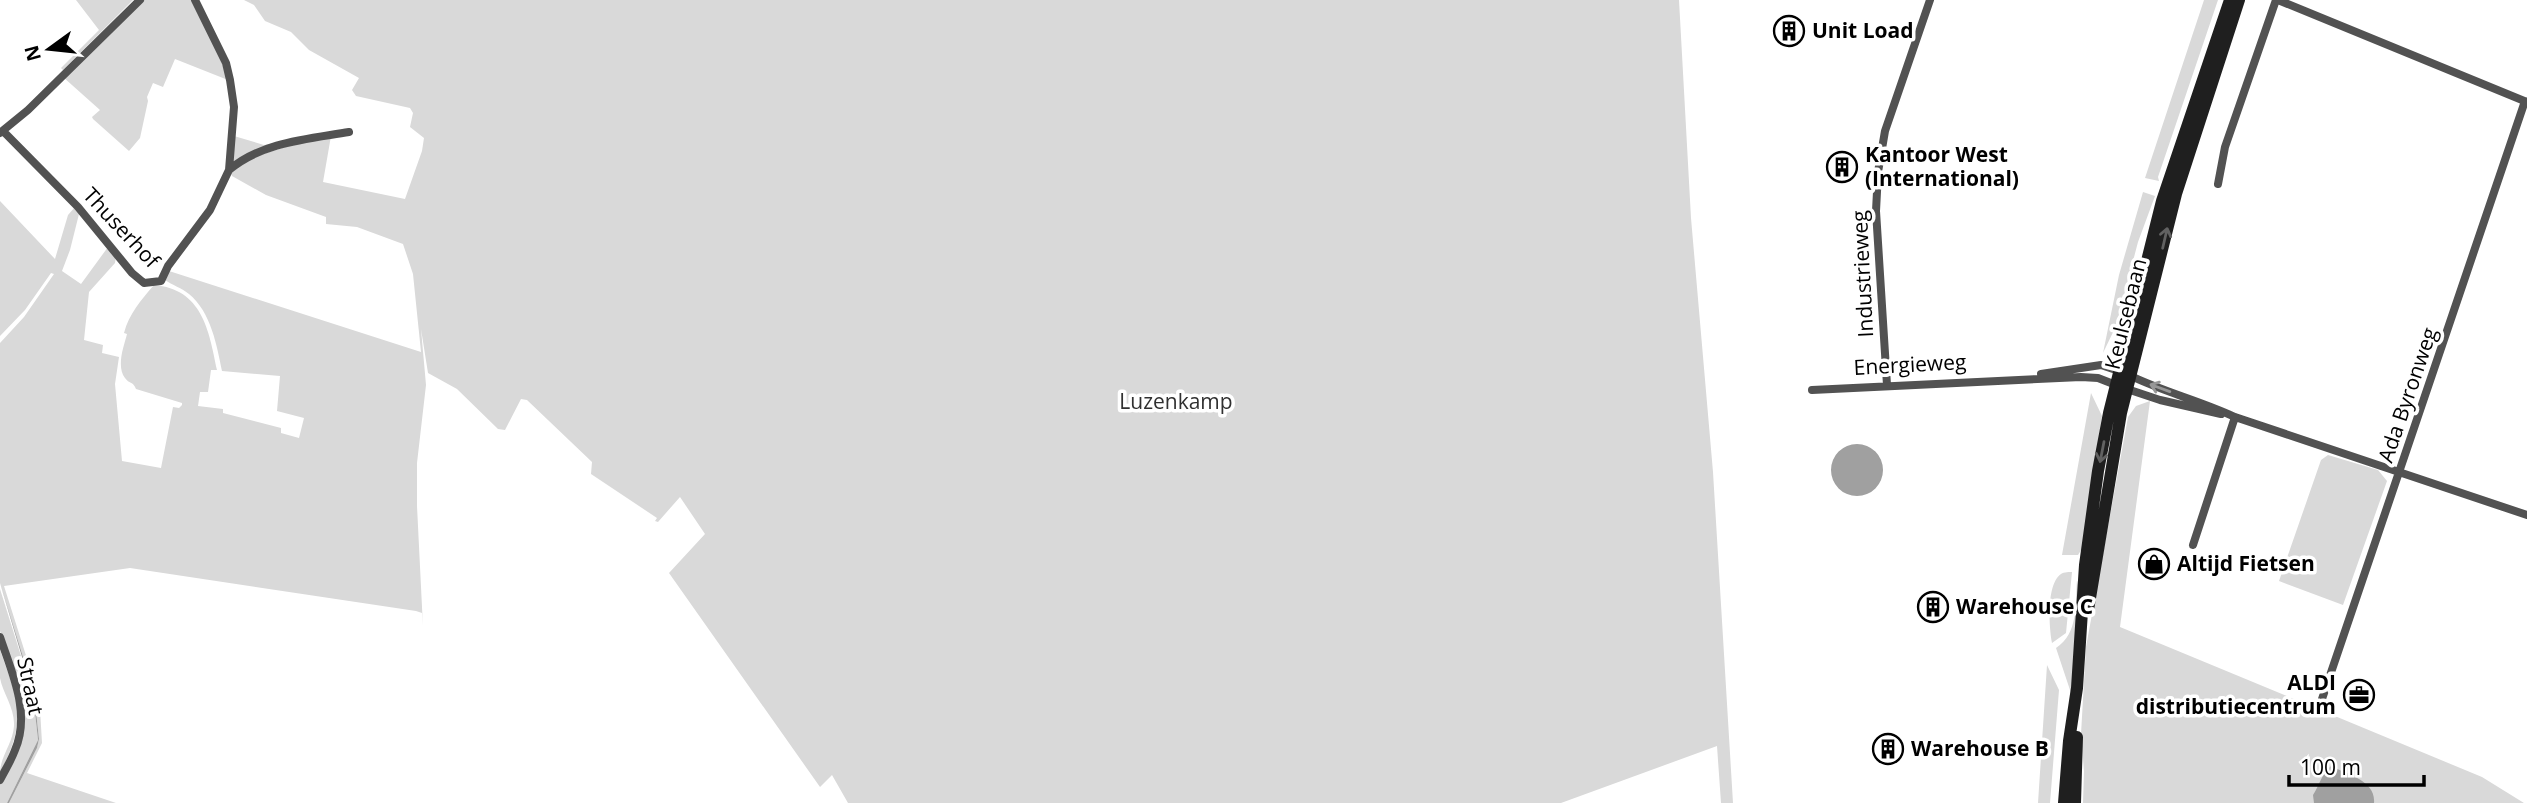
<svg xmlns="http://www.w3.org/2000/svg" width="2527" height="803" font-family="'Open Sans',sans-serif">
<rect width="100%" height="100%" fill="#fff"/>
<path fill="#d9d9d9" fill-rule="evenodd" d="M76,0H133L63,70L61,68L99,30Z
M140,0H193L219,55L228,80L175,59L163,87L153,83L147,97L148,101L140,138L129,151L93,119L92,117L100,110L63,77Z
M244,0H1679L1691,218L1713,472L1733,803H1721L1717,746L1561,803H848L832,775L820,787L669,573L705,534L680,497L658,522L655,521L657,518L591,474L592,462L527,400L521,399L505,430L498,429L457,389L428,373L421,329L426,385L417,463V506L423,627L422,613L416,611L130,568L4,586L35,684L40,709L42,743L27,773L116,803H9L37,748L39,739L34,692L0,583V343L24,317L54,274L51,273L25,310L0,336V201L55,259L68,215L75,207L116,256L115,263L89,292L84,340L103,345L102,353L119,357L115,384L122,461L161,468L173,407L179,408L182,405V403L136,389C133,381 129,384 125,378C116,366 124,346 127,334L124,333C129,314 141,300 154,285C202,289 209,330 217,370H211L208,392H200L198,406L223,409V413L281,428V433L299,438L304,418L277,411L280,376L222,371C217,346 211,312 189,294C182,288 172,285 165,280L164,276L207,220L169,271L421,352L413,274L403,244L357,227L326,224V217L266,195L232,176L231,173L255,154L331,136L323,182L405,199L422,151L424,138L410,127L413,113L410,108L356,96L352,90L359,78L309,50L291,32L265,21L254,5ZM79,214L108,247L81,284L62,271L70,250Z
M2204,0H2218L2158,177L2159,181L2145,178Z
M351,129V130L333,132L232,164L234,136L264,145Z
M2143,192L2155,196L2138,242L2116,326L2103,353L2119,275Z
M2091,393L2102,416L2083,547L2078,555H2062Z
M2150,401L2120,627L2482,777L2524,803H2083L2084,771L2081,734L2086,647L2128,417L2136,406Z
M2328,455L2378,470L2387,481L2343,605L2279,581L2321,460Z
M2072,572L2066,633L2052,643C2049,628 2046,584 2061,574C2064,572 2070,572 2072,572Z
M2077,580L2080,596L2071,693L2056,648C2079,633 2075,604 2077,580Z
M0,589L33,694L38,740L7,803H0V785L14,761L21,691L0,631Z
M0,650C19,703 27,720 0,773C0,757 13,743 14,726C15,708 3,694 0,678C0,669 0,659 0,650Z
M2047,665L2059,690L2050,803H2038Z"/>
<path fill="#a0a0a0" d="M1831 470a26 26 0 1 1 52 0a26 26 0 1 1-52 0Z
M0,583L34,692L39,739L37,748L9,803H7L38,740L33,694Z
M2331,766C2349,775 2376,781 2374,803H2314L2313,795C2319,786 2322,773 2331,766Z"/>
<g fill="none" stroke-linecap="round" stroke-linejoin="round">
<path stroke="#525252" stroke-width="8" d="M2278,0L2527,102
M3,131L78,207L132,273L144,283L161,281L168,266L210,210L229,170L234,107L230,80L226,63L195,0
M0,133L28,110L140,0
M229,170C262,142 308,139 349,132
M2218,184L2225,147L2276,0
M2041,374L2101,365L2119,371
M2131,376C2164,392 2201,401 2235,417L2527,515
M1887,385L1876,211L1878,172L1885,131L1930,0
M2127,389L2160,400L2221,414
M1812,390L2081,377L2098,378L2116,385
M2193,545L2235,417
M0,637C12,673 31,713 15,750C11,761 5,770 0,780
M2322,699L2525,101"/>
<path stroke="#1f1f1f" stroke-width="12" d="M2088,610L2121,413L2176,194L2239,0
M2064,803L2069,741L2077,688L2085,565L2098,471L2109,413L2162,201L2230,0
M2075,803L2077,737"/>
</g>
<defs><path id="oneway-shaft" d="M-6 0H5M1.5-3L5.5 0L1.5 3" fill="none" stroke-width="1.6" stroke-linecap="round" stroke-linejoin="round" transform="scale(1.75)"/></defs>
<g stroke="#626262">
<use href="#oneway-shaft" transform="translate(2165 238) rotate(-77)"/>
<use href="#oneway-shaft" transform="translate(2102 452) rotate(101)"/>
</g>
<use stroke="#979797" href="#oneway-shaft" transform="translate(2160 388) rotate(-160)"/>
<defs>
<g id="building-ring" transform="scale(1.575)"><circle r="9.5" fill="#fff" stroke="#000" stroke-width="1.5"/><path d="M-4-6H4V6H1V3H-1V6H-4ZM-2.5-4.3h1.7v1.8h-1.7ZM.8-4.3h1.7v1.8H.8ZM-2.5-1h1.7V.8h-1.7ZM.8-1h1.7V.8H.8Z" fill="#000"/></g>
<g id="shop-ring" transform="scale(1.575)"><circle r="9.5" fill="#fff" stroke="#000" stroke-width="1.5"/><path d="M-5-2.5h2.3a2.7 3.5 0 0 1 5.4 0H5L5.5 6h-11ZM-1.5-2.5h3a1.5 2.3 0 0 0-3 0Z" fill="#000"/></g>
<g id="office-ring" transform="scale(1.575)"><circle r="9.5" fill="#fff" stroke="#000" stroke-width="1.5"/><path d="M-6-3h4V-5.5h4V-3h4V5H-6ZM-1-4.5V-3h2v-1.5ZM-6 0V1H6V0Z" fill="#000"/></g>
</defs>
<g fill-rule="evenodd">
<use href="#building-ring" x="1789" y="31"/>
<use href="#building-ring" x="1842" y="167"/>
<use href="#shop-ring" x="2154" y="564"/>
<use href="#building-ring" x="1933" y="607"/>
<use href="#office-ring" x="2359" y="695"/>
<use href="#building-ring" x="1888" y="749"/>
</g>
<g text-anchor="middle" stroke-width="7" stroke-linejoin="round" paint-order="stroke">
<g font-size="21" font-weight="bold" fill="#000" stroke="#fff" text-anchor="start">
<text x="1812" y="38">Unit Load</text>
<text x="1865" y="162">Kantoor West<tspan x="1865" dy="24">(International)</tspan></text>
<text x="2177" y="571">Altijd Fietsen</text>
<text x="1956" y="614">Warehouse C</text>
<text x="2336" y="690" text-anchor="end">ALDI<tspan x="2336" dy="24">distributiecentrum</tspan></text>
<text x="1911" y="756">Warehouse B</text>
</g>
<g font-size="21" fill="#000" stroke="#fff">
<text transform="translate(121 228) rotate(47)" y="7">Thuserhof</text>
<text transform="translate(1863 274) rotate(-93)" y="7">Industrieweg</text>
<text transform="translate(2126 314) rotate(-76)" y="7">Keulsebaan</text>
<text transform="translate(1910 365) rotate(-3)" y="7">Energieweg</text>
<text transform="translate(2408 395) rotate(-71)" y="7">Ada Byronweg</text>
<text transform="translate(30 686) rotate(78)" y="7">Straat</text>
</g>
<g font-size="21" fill="#303030" stroke="#fff">
<text x="1176" y="409">Luzenkamp</text>
</g>
</g>
<g transform="translate(49 49) rotate(255)" stroke="#ffffff" stroke-width="5" paint-order="stroke">
<path d="M0-5L12 26L0 18L-12 26Z" fill="#000000"/>
<text y="-10" font-size="19" font-weight="bold" text-anchor="middle" fill="#000000">N</text>
</g>
<path d="M2289 775v10h135v-10" fill="none" stroke="#000000" stroke-width="3.5"/>
<text x="2300" y="775" font-size="21" fill="#000000" stroke="#ffffff" stroke-width="5" paint-order="stroke">100 m</text>
</svg>
